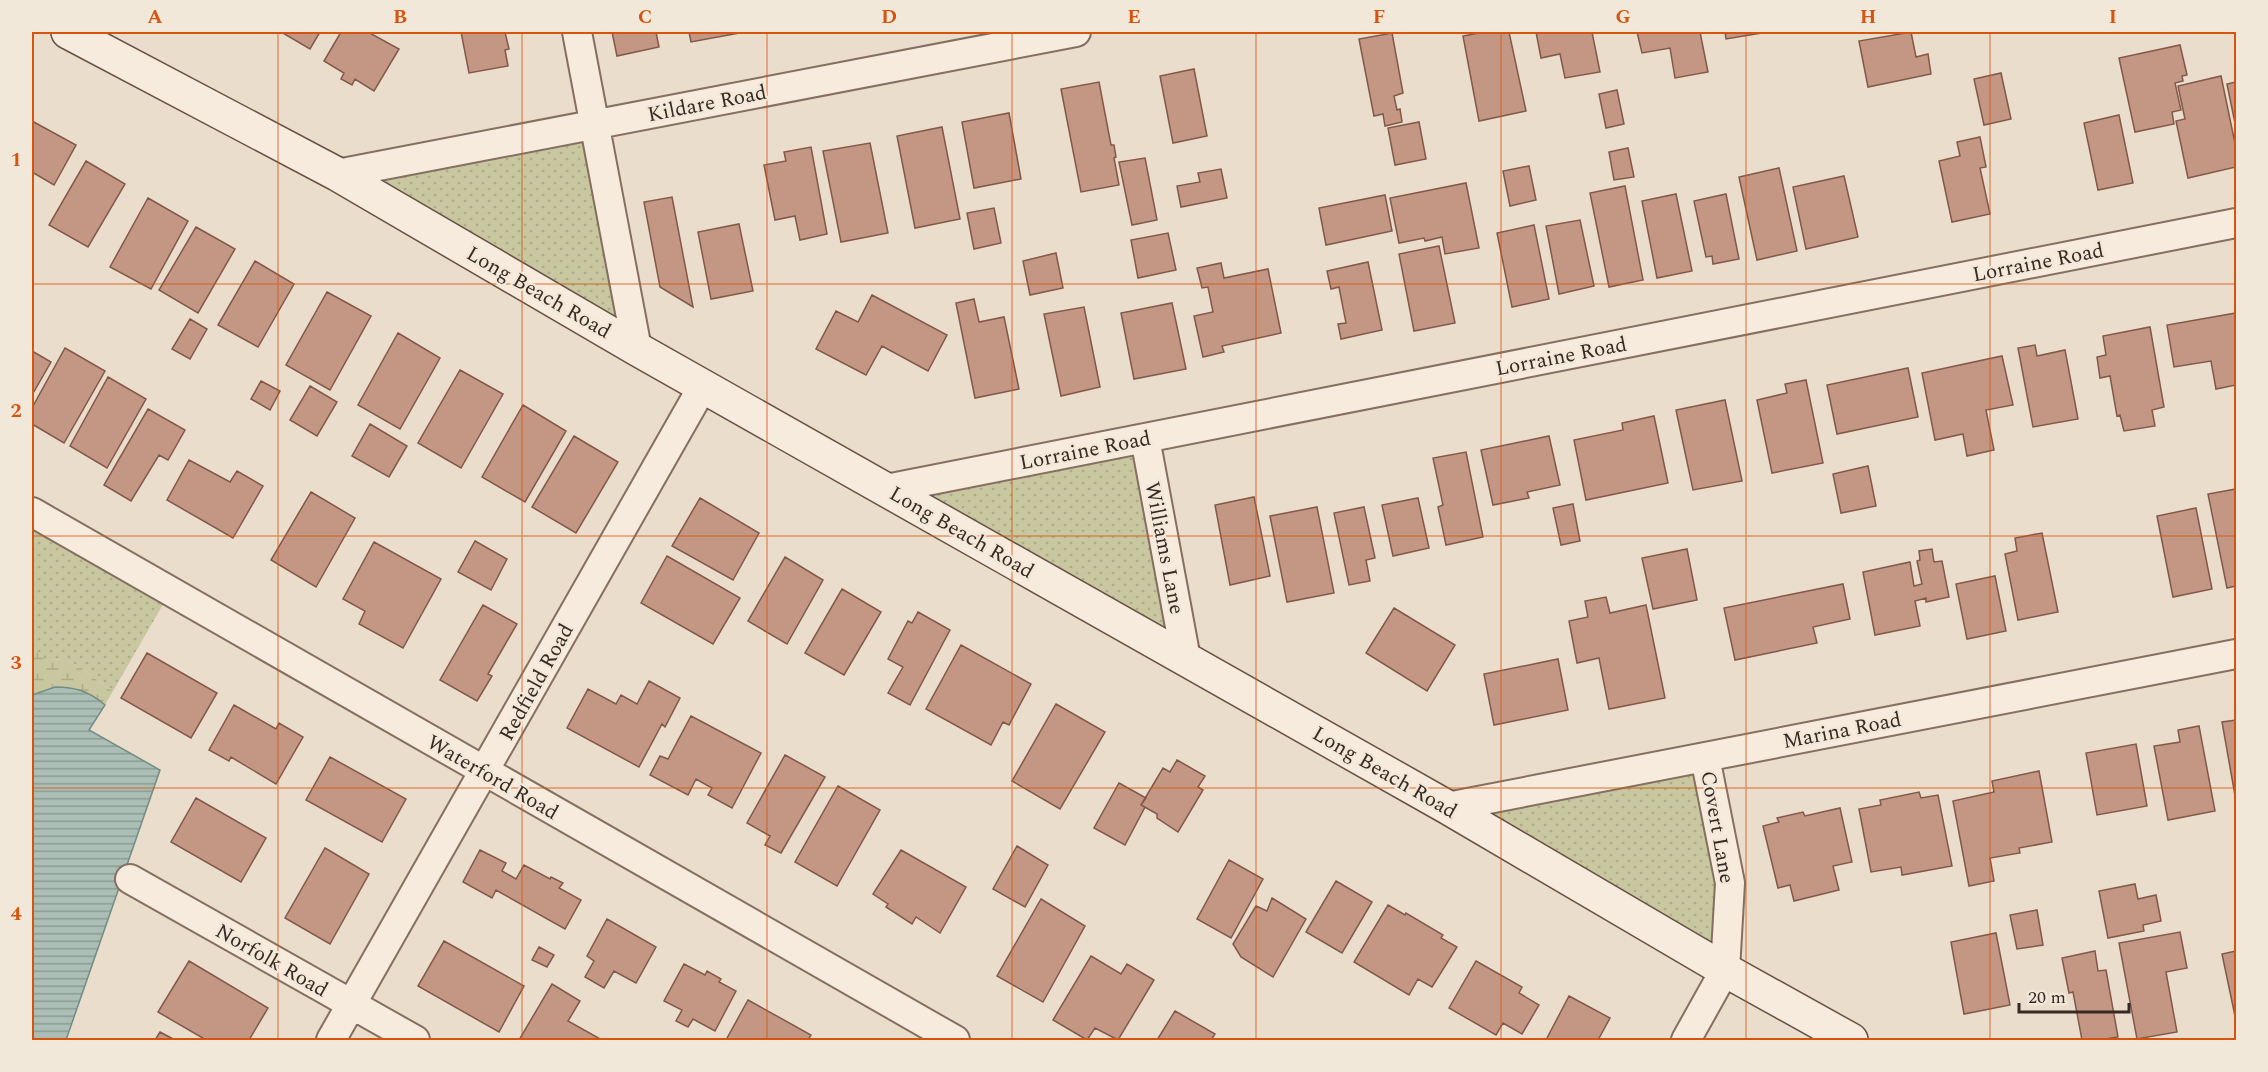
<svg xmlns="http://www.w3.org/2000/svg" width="2268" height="1072" font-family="Spectral,serif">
<defs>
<pattern id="grass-dots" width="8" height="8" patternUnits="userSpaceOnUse" patternTransform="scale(1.5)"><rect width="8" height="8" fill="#c8c79f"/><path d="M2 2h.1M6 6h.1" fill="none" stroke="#adab89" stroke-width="1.8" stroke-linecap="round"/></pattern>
<pattern id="wetland-marsh" width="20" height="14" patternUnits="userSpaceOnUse" patternTransform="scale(1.5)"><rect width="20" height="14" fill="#c8c79f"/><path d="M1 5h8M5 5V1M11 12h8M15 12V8" fill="none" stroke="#adab89"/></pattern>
<pattern id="water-rules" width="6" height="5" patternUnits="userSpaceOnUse" patternTransform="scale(1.5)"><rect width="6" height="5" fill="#abbfb7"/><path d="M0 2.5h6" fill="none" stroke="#8c9b94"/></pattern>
</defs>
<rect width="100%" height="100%" fill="#eaddcb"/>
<path fill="url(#grass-dots)" d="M587,135L620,330L361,180Z
M1138,452L1171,636L913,494Z
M32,515L169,594L113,691L67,659L45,660L32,648Z
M1694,769L1717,886L1714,947L1486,813Z"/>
<path fill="url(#wetland-marsh)" d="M32,648L46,660L67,659L113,691L105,705L95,696L55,687L32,695Z"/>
<path fill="url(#water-rules)" stroke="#728d83" stroke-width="1.5" d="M55,687C75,687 89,691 105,705L89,730L160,770L66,1040H32V695Z"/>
<path fill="#c49785" stroke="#825849" stroke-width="1.5" d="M281,32H320L310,49Z
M341,32H368L399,49L374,91L355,79L352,85L341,79L344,73L324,61Z
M461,32H505L509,49L505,50L508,66L469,73Z
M612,32H656L659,47L617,56Z
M689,32H745L691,42Z
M1484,32H1509L1526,111L1479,121L1463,36Z
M1536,32H1592L1600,72L1565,78L1560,54L1541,58Z
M1637,32H1700L1708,72L1675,78L1670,48L1642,53Z
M1725,32H1768L1726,39Z
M1911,32L1916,57L1928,54L1931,74L1868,87L1859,41Z
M1392,33L1403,93L1394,96L1397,110L1400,109L1402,122L1385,126L1383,114L1374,116L1359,39Z
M2180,45L2187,75L2182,76L2183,81L2175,83L2181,110L2172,112L2174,124L2135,132L2119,58Z
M1194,69L1207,136L1173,143L1160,76Z
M2001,73L2011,119L1984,125L1974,79Z
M2221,76L2236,148V167L2188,178L2176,121L2185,119L2178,86Z
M1099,82L1111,145H1114L1116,157L1114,158L1119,185L1081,192L1061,89Z
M2236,82V128L2227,84Z
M1617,90L1624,124L1606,128L1599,94Z
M1009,113L1021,179L974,188L962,122Z
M2119,115L2133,183L2098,190L2084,123Z
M32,121L76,145L54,185L32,172Z
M1419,122L1426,159L1395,165L1388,128Z
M942,127L960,219L915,228L897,136Z
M1980,137L1986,167L1980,168L1990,214L1952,222L1939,161L1960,156L1957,142Z
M870,143L888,233L841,242L823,151Z
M811,147L827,234L800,240L795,216L775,220L764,165L786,161L784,152Z
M1628,148L1634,177L1614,180L1609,152Z
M1145,158L1157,220L1132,225L1119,162Z
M86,161L125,184L88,247L49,225Z
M1529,166L1536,200L1510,206L1503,171Z
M1779,168L1797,251L1757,260L1739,177Z
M1221,169L1227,198L1181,207L1177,186L1200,182L1198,173Z
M1844,176L1858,237L1806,249L1793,187Z
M1466,183L1479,248L1445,254L1442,237L1425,241L1424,238L1399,243L1390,198Z
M1625,186L1643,280L1609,287L1590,193Z
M1676,194L1692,271L1657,278L1642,201Z
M1726,194L1739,259L1713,264L1712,256L1706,257L1694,201Z
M1385,195L1392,231L1326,245L1319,208Z
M672,197L693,307L660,287L644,202Z
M148,198L188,221L151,289L110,267Z
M994,208L1001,243L974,249L967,213Z
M1580,220L1594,286L1559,294L1546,226Z
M739,224L753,291L711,299L698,232Z
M1534,225L1549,299L1512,307L1497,233Z
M196,227L235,249L198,313L159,290Z
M1168,233L1176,270L1138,278L1131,240Z
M1439,246L1455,323L1414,331L1399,254Z
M1056,253L1063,288L1030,295L1023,261Z
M255,261L294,284L258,347L218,325Z
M1368,262L1382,330L1341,339L1338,324L1346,323L1339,287L1331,289L1327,271Z
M1221,263L1224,278L1268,269L1281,333L1222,346L1224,352L1203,357L1194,316L1213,312L1208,287L1202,288L1197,268Z
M327,292L371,316L330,390L286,365Z
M872,295L947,335L928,371L882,346L866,375L816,349L836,311L858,322Z
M974,299L979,322L1004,317L1019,389L975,398L956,303Z
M1172,303L1186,369L1134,379L1121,313Z
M1084,307L1100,387L1061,396L1044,314Z
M2236,313V385L2216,389L2211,361L2174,367L2167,325Z
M190,319L207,329L190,359L172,349Z
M2150,327L2164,407L2152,410L2155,426L2124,431L2120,415L2117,416L2110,376L2100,378L2097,357L2106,355L2103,336Z
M398,333L440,358L400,429L358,405Z
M2035,345L2037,356L2065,350L2078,419L2033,427L2018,348Z
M65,348L105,371L64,443L32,424V408Z
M32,351L51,362L32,395Z
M2002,356L2013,405L1986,410L1994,450L1967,456L1963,434L1935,440L1922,373Z
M1908,368L1918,417L1837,434L1827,385Z
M460,370L503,394L461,468L418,443Z
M108,377L146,399L107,468L70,446Z
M1806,380L1823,463L1772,473L1757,400L1787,393L1785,384Z
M261,381L280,391L270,410L251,399Z
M310,386L337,402L317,436L290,420Z
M1725,400L1742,481L1693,490L1676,410Z
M523,405L566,431L525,502L482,477Z
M148,409L185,430L168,460L159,455L131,501L104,485Z
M1654,416L1668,483L1586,500L1574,440L1623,430L1622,423Z
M370,424L407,446L389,477L352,456Z
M574,436L618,462L576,533L532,507Z
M1549,436L1560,485L1527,492L1529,498L1493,505L1481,450Z
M1466,452L1483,537L1446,545L1438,507L1443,505L1433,458Z
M189,460L230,482L237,471L263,486L233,538L167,500Z
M1868,466L1876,506L1841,513L1833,474Z
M2236,489V586L2227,588L2208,494Z
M311,492L355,518L316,587L271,560Z
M1254,497L1270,576L1230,585L1215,505Z
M700,498L759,533L733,580L672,546Z
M1418,498L1429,548L1393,556L1382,505Z
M1573,504L1580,541L1561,545L1553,508Z
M1317,507L1334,593L1287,602L1270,516Z
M1364,507L1375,558L1366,560L1370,581L1349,585L1334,513Z
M2196,508L2212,589L2173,597L2157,516Z
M2042,533L2058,612L2018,620L2005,554L2017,551L2015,538Z
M475,541L507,559L491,590L458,572Z
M374,542L441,579L403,648L359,624L365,611L343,599Z
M1687,549L1697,600L1653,609L1642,558Z
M1932,549L1934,562L1942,561L1949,597L1926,602V598L1915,601L1920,626L1875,635L1863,572L1910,562L1914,586L1922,584L1917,561L1920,560L1919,551Z
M667,556L740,598L713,644L641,603Z
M785,557L823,580L787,644L748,621Z
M1995,576L2006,631L1967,639L1956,584Z
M1843,584L1850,619L1813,627L1817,643L1735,660L1724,608Z
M842,589L881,612L844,675L805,653Z
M1606,597L1610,613L1646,605L1665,698L1609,709L1599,658L1577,663L1569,621L1588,617L1585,601Z
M483,605L517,624L488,674L492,676L477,701L440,680Z
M1394,608L1455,645L1427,691L1366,653Z
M918,612L950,630L910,705L888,693L903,667L888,659L908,621L912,623Z
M961,645L1031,684L1009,725L1003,722L991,745L926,709Z
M147,653L217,693L191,738L121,698Z
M1558,659L1568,710L1494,725L1484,674Z
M649,681L680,698L665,727L662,724L639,767L567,728L588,689L616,704L621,695L637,704Z
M1056,704L1105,732L1060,809L1012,781Z
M234,705L276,729L279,723L303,737L276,784L231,757L229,761L209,750Z
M691,716L761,753L732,808L708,795L712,788L696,779L688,795L650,775L660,756L668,759Z
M2236,720V801L2222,722Z
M2199,726L2215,811L2168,820L2154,746L2180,742L2178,730Z
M2136,744L2147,806L2097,815L2086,753Z
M785,755L825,777L781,853L765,845L770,836L747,823Z
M330,757L406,799L382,842L306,800Z
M1177,760L1205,776L1198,787L1203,790L1178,832L1157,818V814L1141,805L1163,768L1170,772Z
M2039,771L2052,842L2019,848L2020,853L1990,858L1994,881L1969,886L1953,801L1994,792L1992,781Z
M1119,783L1146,798L1141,805L1145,807L1125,845L1094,828Z
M838,786L880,810L837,886L795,862Z
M1919,792L1921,798L1938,795L1952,866L1902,875L1901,867L1871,872L1859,809L1881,805L1880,800Z
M196,798L266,838L241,882L171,842Z
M1840,808L1852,862L1833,866L1839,890L1794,901L1790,885L1778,888L1763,826L1779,822L1777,818L1803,812L1805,816Z
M1017,846L1048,865L1025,907L993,889Z
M325,848L369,874L330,944L285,918Z
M480,850L506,863L502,871L516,879L524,865L550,879L551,877L563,883L559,888L581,900L565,929L496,890L492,898L463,882Z
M901,850L966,887L940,933L916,917L912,924L886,907L888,904L873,894Z
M1229,860L1263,879L1231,938L1197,919Z
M1336,881L1372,902L1342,953L1306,932Z
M2135,884L2138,899L2156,895L2161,921L2143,925L2144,931L2108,938L2099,891Z
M1272,898L1306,919L1273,977L1241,957L1233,944L1256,906L1267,911Z
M1041,899L1085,926L1043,1002L997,976Z
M1388,905L1405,915L1406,913L1443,935L1441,938L1457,947L1432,987L1418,979L1409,995L1354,962Z
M2037,910L2043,945L2017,949L2010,915Z
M607,919L656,947L636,983L614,971L604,988L585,977L594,961L587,956Z
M2180,932L2187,968L2166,972L2177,1032L2137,1039L2119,943Z
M1996,933L2010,1005L1964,1014L1951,942Z
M444,941L524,986L499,1032L418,986Z
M539,947L554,955L547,967L532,960Z
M2095,951L2098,971L2106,970L2118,1037L2099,1040H2082L2073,992L2069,993L2062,958Z
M2236,951V1015L2235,1016L2222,954Z
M1091,956L1121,974L1127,964L1154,980L1118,1040L1095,1028L1087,1040L1053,1020Z
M189,961L268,1008L249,1040H206L158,1012Z
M1476,961L1522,987L1519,993L1539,1005L1522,1034L1503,1023L1496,1035L1449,1008Z
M684,964L705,975L707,971L721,979L719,982L736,991L715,1031L693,1019L688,1027L676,1021L682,1010L664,1001Z
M552,984L580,1001L568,1021L602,1040H519Z
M1569,996L1610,1018L1598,1040H1546Z
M748,1000L811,1035L808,1040H726Z
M1175,1011L1215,1034L1211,1040H1157Z
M160,1032L175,1040H155Z"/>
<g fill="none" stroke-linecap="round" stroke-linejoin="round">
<g stroke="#856f61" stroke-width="32">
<path id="street" d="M577,32L637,349
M337,174L1076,32
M1145,438L1186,659
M886,489L2236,223
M32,512L955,1040
M1447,807L2236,654
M130,879L415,1040
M331,1040L703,386
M1686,1040L1725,970L1730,883L1705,757"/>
</g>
<g stroke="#675144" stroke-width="36">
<path id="secondary" d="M68,32L337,174L637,349L1447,807L1725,970L1851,1040"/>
</g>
<use href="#street" stroke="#f6ebdd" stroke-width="28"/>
<use href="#secondary" stroke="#f6ebdd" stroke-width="33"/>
</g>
<path fill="none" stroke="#d6540e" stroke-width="1.5" stroke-opacity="0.55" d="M278,32V1040M522,32V1040M767,32V1040M1012,32V1040M1256,32V1040M1501,32V1040M1746,32V1040M1990,32V1040M32,284H2236M32,536H2236M32,788H2236"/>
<g text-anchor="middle" stroke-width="4.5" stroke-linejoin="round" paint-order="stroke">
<g font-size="21" fill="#382a22" stroke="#f2e8da">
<text transform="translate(707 103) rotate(-11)" y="7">Kildare Road</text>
<text transform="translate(2038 262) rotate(-11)" y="7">Lorraine Road</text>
<text transform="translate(539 292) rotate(30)" y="7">Long Beach Road</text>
<text transform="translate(1561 356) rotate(-11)" y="7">Lorraine Road</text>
<text transform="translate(1085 450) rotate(-11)" y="7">Lorraine Road</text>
<text transform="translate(962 532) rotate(30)" y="7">Long Beach Road</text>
<text transform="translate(1165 548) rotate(79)" y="7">Williams Lane</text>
<text transform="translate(536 682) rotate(-61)" y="7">Redfield Road</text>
<text transform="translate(1842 730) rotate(-11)" y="7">Marina Road</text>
<text transform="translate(1385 772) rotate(30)" y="7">Long Beach Road</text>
<text transform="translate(493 777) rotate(30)" y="7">Waterford Road</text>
<text transform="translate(1718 827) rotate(80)" y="7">Covert Lane</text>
<text transform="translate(272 960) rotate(30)" y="7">Norfolk Road</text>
</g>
</g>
<rect width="2268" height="1072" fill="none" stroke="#f2e8da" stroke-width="66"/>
<path d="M2019 1003v9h110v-9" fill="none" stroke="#382a22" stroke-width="3"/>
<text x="2028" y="1003" font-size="18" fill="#382a22" stroke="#f2e8da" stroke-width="4.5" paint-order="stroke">20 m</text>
<rect x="33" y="33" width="2202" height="1006" fill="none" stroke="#d6540e" stroke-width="2"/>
<g font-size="20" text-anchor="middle" font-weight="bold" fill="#d6540e">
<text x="155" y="23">A</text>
<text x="400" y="23">B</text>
<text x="645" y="23">C</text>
<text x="889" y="23">D</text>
<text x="1134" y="23">E</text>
<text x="1379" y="23">F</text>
<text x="1623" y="23">G</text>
<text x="1868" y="23">H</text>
<text x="2113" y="23">I</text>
<text x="16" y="166">1</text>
<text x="16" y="417">2</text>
<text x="16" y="669">3</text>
<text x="16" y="920">4</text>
</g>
</svg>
